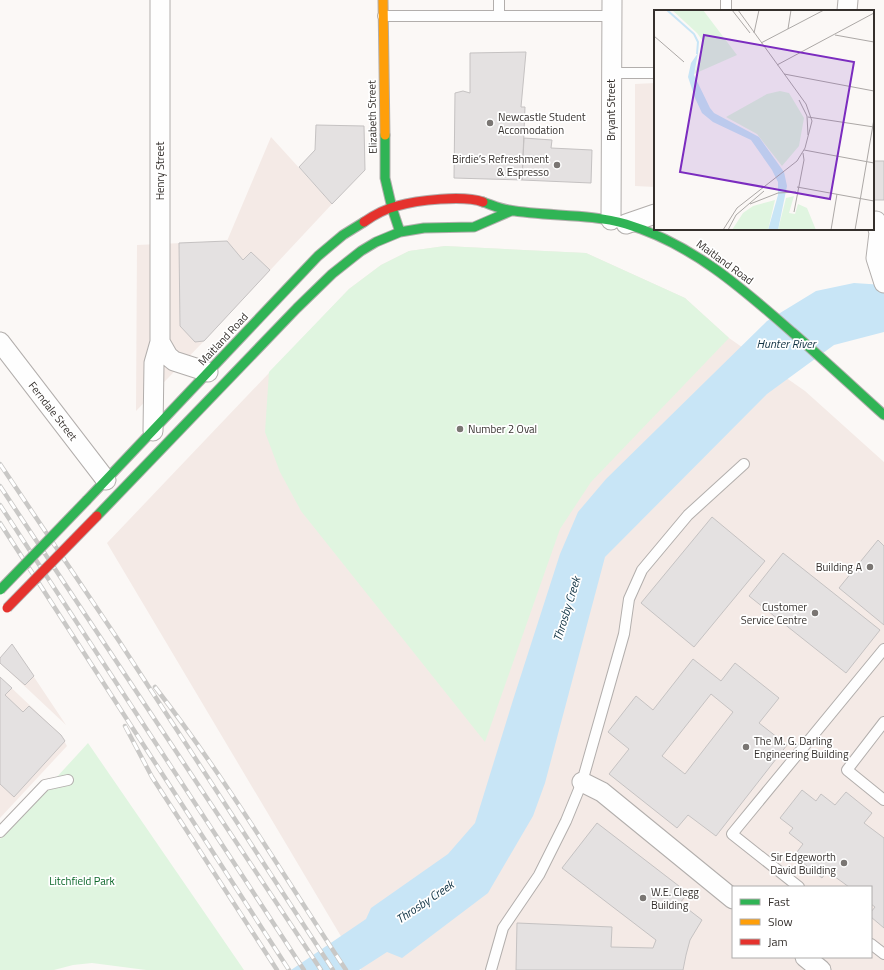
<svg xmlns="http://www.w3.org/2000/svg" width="884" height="970" font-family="'Titillium Web',sans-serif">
<rect width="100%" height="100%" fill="#fbf8f6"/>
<path fill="#f4eae6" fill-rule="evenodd" d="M655,83V187L635,186V84Z
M271,137L332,204L204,341L136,411L137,245L227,241Z
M445,246L586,253L685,298L729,338L805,391L884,462V970H361L107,543L349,289L381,265L409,251ZM733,887H871V957H733Z
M12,644L66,725L0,663V658Z
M0,677L61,735L67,746L0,818Z"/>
<path fill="#e0f5e0" d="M445,246L586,253L685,298L729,338L591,482L560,529L485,742L301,511L280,472L265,432L269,372L349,289L381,265L409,251Z
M88,743L244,970H146L92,963L73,965L54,970H0V839Z"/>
<path fill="#c8e5f6" d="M854,283L884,285V332L834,345L767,394L605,557L545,783L533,816L488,893L402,958L387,952L359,970H291L366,919L371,908L448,854L475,823L513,700L560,554L578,512L606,479L767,321L816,291Z"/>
<path fill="#e4e1e1" stroke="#c5c2c2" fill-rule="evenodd" d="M526,52L521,107H525L522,180L454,178L455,93L463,91L470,93V53Z
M316,125L364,126L365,170L332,204L299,167L315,150Z
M524,138L552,140L551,148L592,150L591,183L522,180Z
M873,161H884V200H873Z
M227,241L243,260L251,252L270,270L204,341L195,342L180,326L179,243Z
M712,517L765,561L694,647L641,603Z
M878,540L884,546V625L839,588Z
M783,553L880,630L846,673L749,596Z
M12,644L34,676L25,685L0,663V658Z
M693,659L721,681L735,663L779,698L759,723L787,745L716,836L688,815L677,828L609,774L629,749L608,732L636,696L653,710ZM711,694L733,712L685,774L662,756Z
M0,677L12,688L5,695L23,712L29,706L61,735L65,741L14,797L0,784Z
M802,790L816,801L821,794L835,805L846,792L872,813L864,823L884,838V928L871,917V912L875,907L871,904V887H849L827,871L822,878L794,856L803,844L789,833L793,828L780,818Z
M597,823L688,893L680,903L702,920L690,940L686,955L683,970H516L517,923L612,927L611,947L653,948L656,940L562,868Z"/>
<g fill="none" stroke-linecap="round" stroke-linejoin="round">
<g stroke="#b2aeac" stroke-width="12">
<path id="lane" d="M726,11V0
M383,16H612
M499,16V0
M611,73H655
M884,722L847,770L884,800
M0,832L45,785L68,780
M799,887L732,834L884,649
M871,944L884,954
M491,970L503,928L539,875L566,821L582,782L624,634L629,599L642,570L688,515L744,464"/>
</g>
<g stroke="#b2aeac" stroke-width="21">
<path id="street" d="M847,11L848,0
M611,220L612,0
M876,221L879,233L876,258L884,283
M626,224L655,214
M0,342L106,480
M160,342L168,356L174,361L208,372
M153,431L154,363L160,342V0
M582,782L602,792L733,899
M805,957L821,970"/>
</g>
<g stroke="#b2aeac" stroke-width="11">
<path id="fast" d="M385,135V178L392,208L400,232
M483,202C492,205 500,209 509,210C548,217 588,213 626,224C691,243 742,288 792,332C823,359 853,387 884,415
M87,500L318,256L343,235L364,222
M97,516L297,308L332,274L361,251L376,242L400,232L424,228L474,227L511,211"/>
</g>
<g stroke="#b2aeac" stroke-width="11">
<path id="slow" d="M383,0L385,135"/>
</g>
<g stroke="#b2aeac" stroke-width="11">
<path id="jam" d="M364,222C374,215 385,209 397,206C417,200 464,195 483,202"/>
</g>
<use href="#lane" stroke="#fefefe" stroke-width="10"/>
<use href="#street" stroke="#fefefe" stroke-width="19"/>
<use href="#fast" stroke="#30b455" stroke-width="9"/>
<use href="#slow" stroke="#ff9f0a" stroke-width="9"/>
<use href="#jam" stroke="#e5322d" stroke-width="9"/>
<g stroke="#c9c8c6" stroke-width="4.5">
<path id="rail" d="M0,464L119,641L333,970
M0,486L321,970
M0,505L304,970
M0,523L289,970
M155,687C225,777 283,875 346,970
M125,726L152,777L277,970"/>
</g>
<use href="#rail" stroke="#fff" stroke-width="3" stroke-dasharray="9" stroke-linecap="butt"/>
<g stroke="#b2aeac" stroke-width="11" stroke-linecap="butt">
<path id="fast-bridge" d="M0,590L87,500"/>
</g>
<g stroke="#b2aeac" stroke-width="11" stroke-linecap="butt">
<path id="jam-bridge" d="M7,608L97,516"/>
</g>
<use href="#fast-bridge" stroke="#30b455" stroke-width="9"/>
<use href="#jam-bridge" stroke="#e5322d" stroke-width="9"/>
</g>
<g fill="#7a7673" stroke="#fff" stroke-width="1.5">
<circle cx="490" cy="123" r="4"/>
<circle cx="557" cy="165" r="4"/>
<circle cx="460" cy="429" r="4"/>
<circle cx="870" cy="567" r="4"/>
<circle cx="815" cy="613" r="4"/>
<circle cx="746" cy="747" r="4"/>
<circle cx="844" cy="863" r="4"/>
<circle cx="643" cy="898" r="4"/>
</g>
<g text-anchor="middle" stroke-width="3.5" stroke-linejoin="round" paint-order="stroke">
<g font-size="11" fill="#35302d" stroke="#fff">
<text transform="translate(611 110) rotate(-90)" y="4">Bryant Street</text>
<text transform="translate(372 117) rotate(-91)" y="4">Elizabeth Street</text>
<text transform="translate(160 171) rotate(-90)" y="4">Henry Street</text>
<text transform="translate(725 262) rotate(36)" y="4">Maitland Road</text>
<text transform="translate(223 339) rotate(-47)" y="4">Maitland Road</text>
<text transform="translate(53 411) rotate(52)" y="4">Ferndale Street</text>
</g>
<g font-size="11" fill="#35302d" stroke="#fff" text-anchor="start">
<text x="498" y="121">Newcastle Student<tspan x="498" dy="13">Accomodation</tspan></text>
<text x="549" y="163" text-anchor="end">Birdie’s Refreshment<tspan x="549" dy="13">&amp; Espresso</tspan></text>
<text x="468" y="433">Number 2 Oval</text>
<text x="862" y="571" text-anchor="end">Building A</text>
<text x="807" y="611" text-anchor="end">Customer<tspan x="807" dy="13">Service Centre</tspan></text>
<text x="754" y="745">The M. G. Darling<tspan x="754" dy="13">Engineering Building</tspan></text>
<text x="836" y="861" text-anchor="end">Sir Edgeworth<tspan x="836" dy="13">David Building</tspan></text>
<text x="651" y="896">W.E. Clegg<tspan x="651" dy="13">Building</tspan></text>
</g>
<g font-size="11" fill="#0d682b" stroke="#fff">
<text x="82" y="885">Litchfield Park</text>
</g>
<g font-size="12" font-style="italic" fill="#0e3142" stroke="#fff">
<text x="786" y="348">Hunter River</text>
<text transform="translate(567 609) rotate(-73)" y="4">Throsby Creek</text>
<text transform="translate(425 902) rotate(-34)" y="4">Throsby Creek</text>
</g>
</g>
<g transform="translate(654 10)">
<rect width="220" height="220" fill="#fbf8f6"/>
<path d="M18,0H49L83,45L40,64L48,40V30L43,23ZM126,81L135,83L150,108L145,136L128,156L103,124L72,107L113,84ZM140,186L135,203L141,204L144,194L153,198L162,220H124L132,188ZM121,190L114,220H78L89,203L99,196Z" fill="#e0f5e0"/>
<path d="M44,43L40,65L56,98L60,103L105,127L130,162L133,176L124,220H114L124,185V172L118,160L97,130L59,112L48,103L41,88L34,67L37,53Z" fill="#c8e5f6"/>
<path fill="none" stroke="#c8e5f6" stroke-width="2" d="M13,0L40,24L44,32L43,44"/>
<path fill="none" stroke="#aca8a6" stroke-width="1" d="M78,0L96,23M134,19L137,0M100,23L105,0M181,25L220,32M0,26L30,52M107,33L170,0M123,55L220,3M130,64L220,81M145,90L153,106L154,125M154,107L220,117M150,140L220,153M143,177L220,191M96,194L124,183L142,182M140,202L150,150L149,143M69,220L83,198L143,151L151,138L158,111L152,94L84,0M74,220L82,205L110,181M177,220L183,184M201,220L220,109"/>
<path fill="#7b2cbf" fill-opacity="0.15" stroke="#7b2cbf" stroke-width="2" d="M50,25L200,52L176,189L26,162Z"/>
<rect width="220" height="220" fill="none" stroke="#35302d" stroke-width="2"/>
</g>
<rect x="732" y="886" width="140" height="72" fill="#ffffff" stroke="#aeacab"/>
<rect x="740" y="899" width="20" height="6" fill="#30b455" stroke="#aeacab"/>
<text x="768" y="906" font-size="12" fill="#35302d">Fast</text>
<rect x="740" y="919" width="20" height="6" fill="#ff9f0a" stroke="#aeacab"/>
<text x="768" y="926" font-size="12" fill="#35302d">Slow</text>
<rect x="740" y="939" width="20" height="6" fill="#e5322d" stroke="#aeacab"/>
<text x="768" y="946" font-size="12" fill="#35302d">Jam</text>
</svg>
